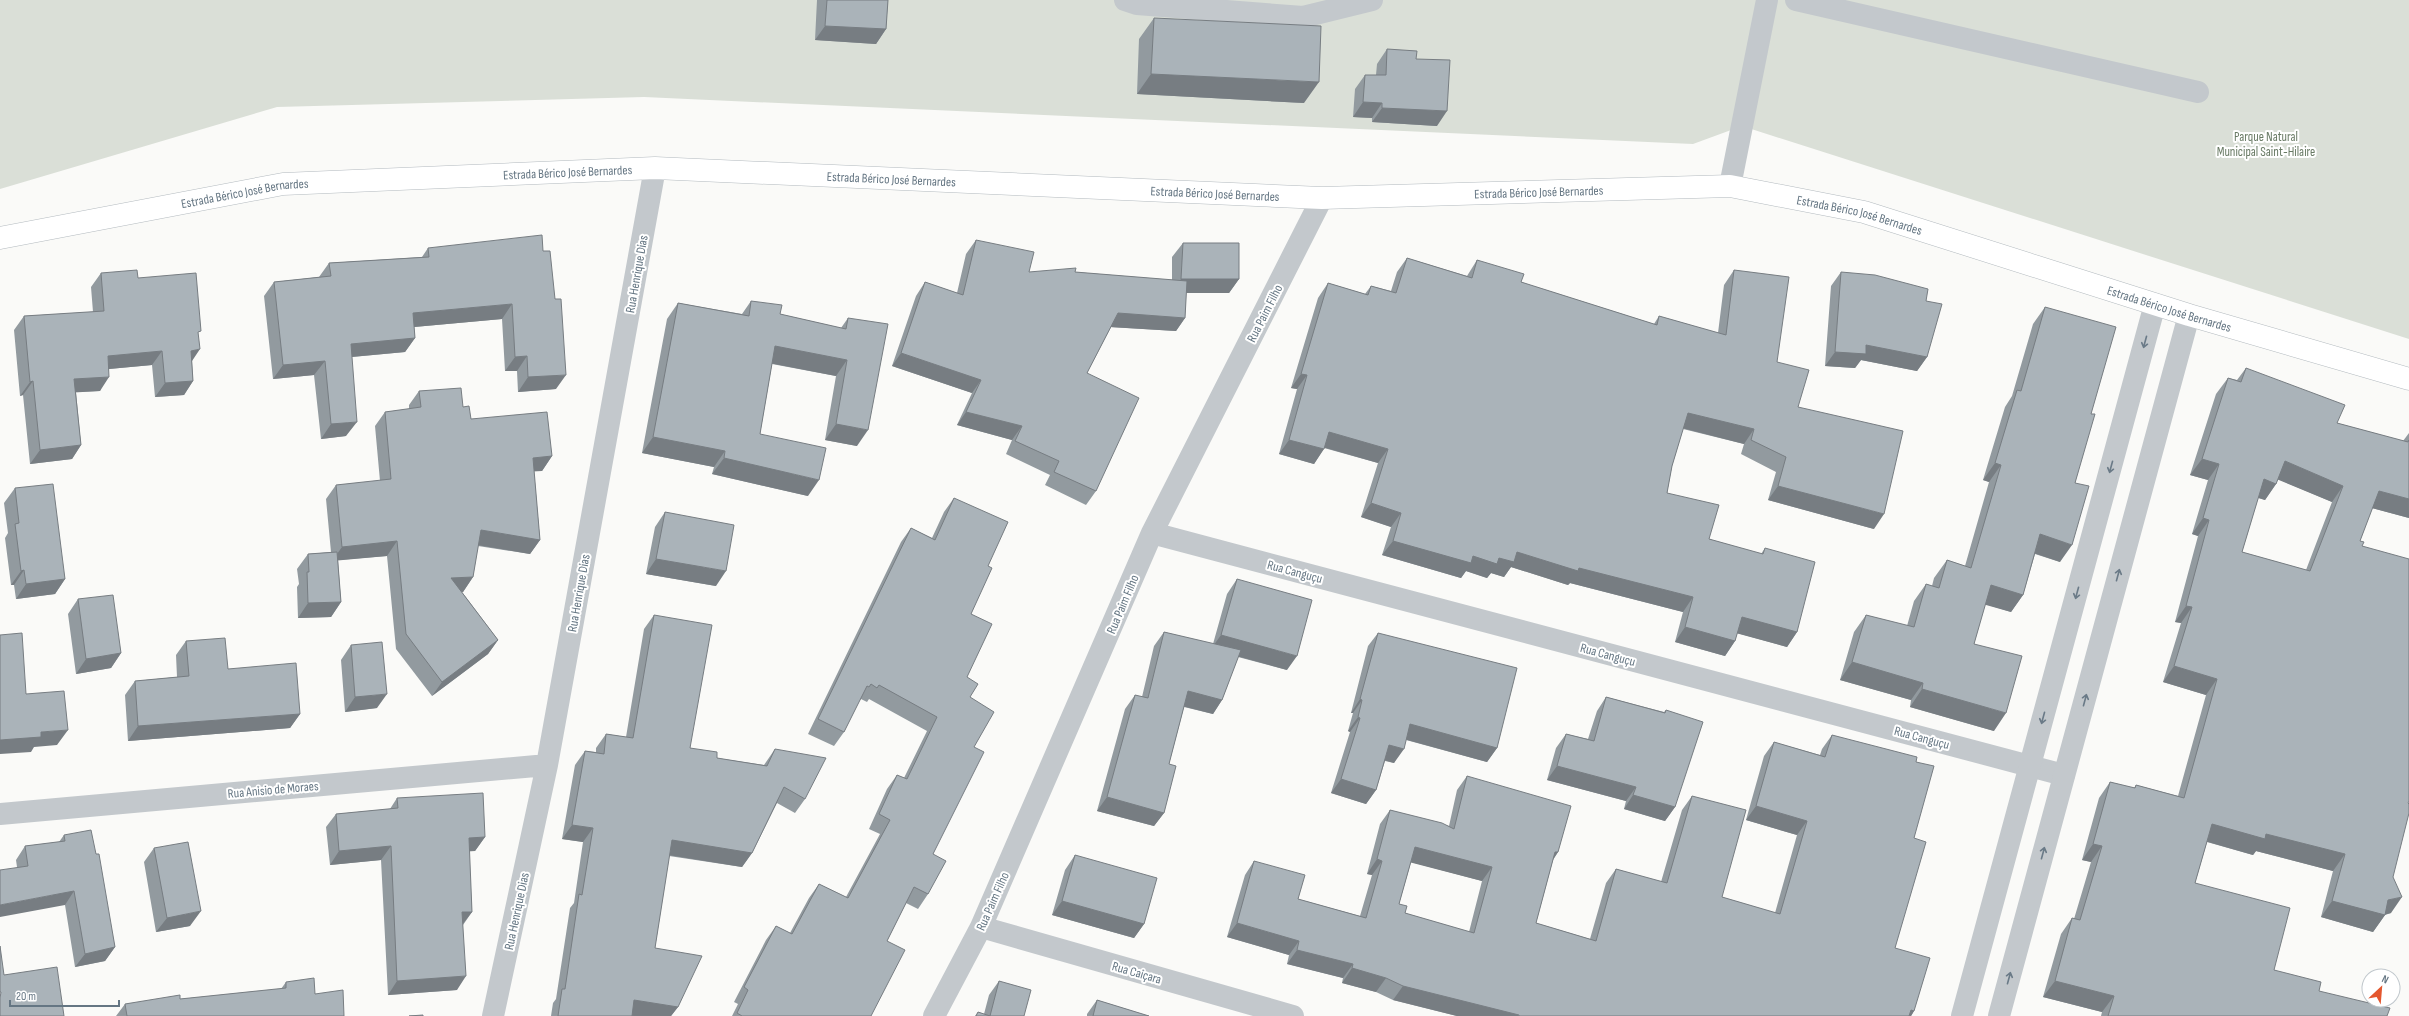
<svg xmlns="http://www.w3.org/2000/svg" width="2409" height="1016" font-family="'Sofia Sans Condensed',sans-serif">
<rect width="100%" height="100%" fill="#fafaf8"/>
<path fill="#dadfd7" d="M0,0H2409V339L1742,126L1693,144L644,97L277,107L0,189Z"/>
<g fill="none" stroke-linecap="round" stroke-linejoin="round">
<g stroke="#b3babf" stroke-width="23">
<g id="secondary">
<path id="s1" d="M0,238L283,184L655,168L1322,198L1730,186L1864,212L2189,315L2409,379"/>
</g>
</g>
<path stroke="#c3c8cc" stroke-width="22" d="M1125,0L1137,4L1303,17L1372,0
M1796,0L2198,92
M1730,186L1767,0
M1152,533L2064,775
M0,814L547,765
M981,927L1293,1016
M493,1016L547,765L655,168
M934,1016L981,927L1152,533L1322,198"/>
<path stroke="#c3c8cc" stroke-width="22" d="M1962,1016L2155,304
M1999,1016L2189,315"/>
<use href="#secondary" stroke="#fff" stroke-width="22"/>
</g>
<path fill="#929a9f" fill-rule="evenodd" d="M817,0H888L886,29L876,44L815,40Z
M1154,18L1304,103L1137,94L1139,39Z
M1387,49L1416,59L1437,126L1372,122V118L1353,117L1355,89L1365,75H1376L1377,64Z
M976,240L1029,272H1075L1172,280V257L1183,243L1239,279L1229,293H1186L1185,318L1176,331L1111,327L1087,373L1096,491L1086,505L1045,485L1050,475L1006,454L1012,440L957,425L972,393L892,366L916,296L925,282L957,293L966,254Z
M428,248L543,251L556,389L518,392L517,371H505L502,319L414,327L415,338L405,352L352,357L346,436L321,439L314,375L273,379L264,296L274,282L319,277L329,263L422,257Z
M1407,258L1467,276L1477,260L1521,282L1654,324L1659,316L1718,333L1724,285L1734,270L1798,407L1874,529L1768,500L1776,472L1741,454L1744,444L1683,429L1672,466L1667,493L1709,539L1761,554L1765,548L1797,632L1787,647L1737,633L1735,641L1725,656L1675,642L1683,612L1570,583L1568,585L1511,567L1504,577L1491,573L1487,578L1466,571L1461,578L1382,555L1391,527L1361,517L1378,463L1324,448L1314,464L1279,454L1297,389L1291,388L1318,298L1328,283L1365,294L1371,286L1391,291L1397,272Z
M1841,272L1926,301L1927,357L1917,371L1861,360L1855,368L1825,366L1831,286Z
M101,273L138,278L198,335L192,361L193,381L184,395L155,397L152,365L109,369L100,391L76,392L81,445L72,459L30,464L23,395L20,396L14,330L24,316L93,312L91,287Z
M751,301L780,314L841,328L848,318L857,446L825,440L836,376L772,364L760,434L808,496L712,474L714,467L642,453L667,319L678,303L742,314Z
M2045,307L2091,414L2075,483L2060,562L2035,554L2023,595L2011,612L1985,604L1974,644L1994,731L1910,707L1911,700L1840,680L1854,632L1866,615L1907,626L1914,601L1926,584L1932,586L1934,578L1947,560L1965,566L1989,482L1983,480L2005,407L2012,396L2033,324Z
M2246,368L2337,423L2403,441L2409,433V518L2372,508L2360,541L2362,546L2393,877L2391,913L2385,915L2373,932L2321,917L2333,871L2256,851L2253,855L2207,842L2195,883L2274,970L2319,991L2387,1016H2101L2102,1012L2043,997L2061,934L2072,918L2074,919L2091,862L2082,860L2099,798L2110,782L2134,788L2136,785L2178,796L2206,695L2163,682L2181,623L2175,622L2198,536L2192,534L2208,480L2190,475L2216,394L2228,378L2237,380ZM2278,479L2332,502L2306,570L2242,552L2258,498L2265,500L2276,484Z
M419,391L463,407L471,419L552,456L542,471H534L540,540L530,554L478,546L473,577L463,592H462L498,640L488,654L432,696L396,649L387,556L338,560L341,602L331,617L298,618L297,587L299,584L297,569L308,554L331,552L326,499L336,485L380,481L375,426L385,412L409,409V405Z
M15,488L65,579L55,594L16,599L14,585H11L5,538L8,533L4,503Z
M954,498L988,566L971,614L967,677L970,697L974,747L933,854L928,894L918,909L906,903L887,941L871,1016H732L738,1004L734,1002L766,940L776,926L790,933L809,898L819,884L846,897L880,834L869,829L887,789L897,775L904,778L927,731L869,699L867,702L861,699L859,701L844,732L834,746L808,734L901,542L911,528L932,538L944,512Z
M665,512L716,586L646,574L655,527Z
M1237,579L1287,670L1238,657L1222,700L1213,714L1184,707L1169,764L1164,813L1154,826L1097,811L1125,709L1135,695L1142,697L1154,646L1164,632L1213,644L1227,594Z
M78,599L121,653L111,668L76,674L68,614Z
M654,615L690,748L717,758L764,765L775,749L805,799L795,813L777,803L752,853L742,867L669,856L655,948L678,1007L671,1016H551L553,1003L556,999L570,908L574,903L583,842L562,839L575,765L585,751L596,752V748L606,734L626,737L644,629Z
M1378,633L1497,748L1487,762L1406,740L1394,763L1385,761L1376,790L1366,804L1331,793L1350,732L1348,731L1353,713H1351L1368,646Z
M186,641L228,669L300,714L290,728L128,741L125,695L135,681L177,677L176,655Z
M351,645L377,708L345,712L341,660Z
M1606,697L1664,712L1666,710L1675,807L1665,821L1624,809L1626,801L1547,780L1556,748L1566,734L1588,739L1597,711Z
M1832,735L1916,762L1914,838L1895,948L1914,1011L1911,1016H1457L1393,1000L1376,992L1342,983L1343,978L1287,964L1289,955L1227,937L1245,875L1254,861L1298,899L1360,916L1372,875L1367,874L1380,824L1390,810L1449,826L1457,790L1467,776L1558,852L1553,860L1536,923L1590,939L1606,883L1616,869L1661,882L1682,810L1692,796L1722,897L1775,913L1797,835L1746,820L1764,756L1774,742L1820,755L1822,749ZM1411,862L1482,881L1469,932L1405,913L1399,904Z
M397,798L485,837L475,851H469L472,912L463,925L457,990L388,995L381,860L330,865L326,827L336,814L390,809Z
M64,835L96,854L115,947L105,961L75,967L65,905L17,867L16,860L25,846L59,842Z
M154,848L190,926L156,932L144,862Z
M1075,855L1144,924L1134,938L1052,915L1065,870Z
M999,981L1024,1016H975L978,1012L984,1014L989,995Z
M286,982L315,994L344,1016H116L125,1004L180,999L281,989Z
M1097,1000L1149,1016H1087V1014Z"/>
<path fill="#777d82" d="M825,26L886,29L876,44L815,40Z
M1151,74L1319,82L1304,103L1137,94Z
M1363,102L1382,103L1372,118L1353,117Z
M1382,108L1447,111L1437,126L1372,122Z
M1181,279H1239L1229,293H1171Z
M512,304L502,319L403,328L413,313Z
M1118,313L1185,318L1176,331L1109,327Z
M415,338L405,352L340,358L351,344Z
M1866,345L1927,357L1917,371L1861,360L1855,368L1825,366L1835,352Z
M775,346L847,360L836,376L764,362Z
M200,349L190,364L191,351Z
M162,351L152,365L98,370L108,356Z
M901,353L981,380L972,393L892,366Z
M527,356L517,371H505L515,357Z
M325,361L314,375L273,379L283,365Z
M1301,374L1307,375L1297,389L1291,388Z
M566,375L556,389L518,392L528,377Z
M109,377L100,391L65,393L74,379Z
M33,381L23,395L20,396L30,382Z
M193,381L184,395L155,397L165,383Z
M966,412L1022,426L1012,440L957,425Z
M1688,413L1754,429L1744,444L1678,427Z
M357,422L346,436L321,439L331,424Z
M836,424L868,430L857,446L825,440Z
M1329,432L1388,449L1378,463L1319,446Z
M653,437L725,451L714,467L642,453Z
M1289,440L1324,449L1314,464L1279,454Z
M81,445L72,459L30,464L40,450Z
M552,456L542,471L523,472L533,458Z
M724,458L819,480L808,496L712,474Z
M2202,459L2219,464L2208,480L2190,475Z
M2285,461L2343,486L2332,502L2274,478Z
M1995,463L2001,465L1989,482L1983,480Z
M2264,479L2276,484L2265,500L2253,496Z
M1778,486L1884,514L1874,529L1768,500Z
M2379,491L2409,499V518L2368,507Z
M1371,503L1401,513L1391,527L1361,517Z
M2203,518L2209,520L2198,536L2192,534Z
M481,530L540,540L530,554L471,544Z
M2040,534L2072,545L2060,562L2028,551Z
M397,541L387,556L332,561L342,547Z
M1393,541L1473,556L1499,558L1517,552L1693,597L1683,612L1570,583L1568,585L1511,567L1504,577L1491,573L1487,578L1466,571L1461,578L1382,555Z
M656,559L726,571L716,586L646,574Z
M24,570L14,585H11L21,571Z
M473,577L463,592L441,593L451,578Z
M65,579L55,594L16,599L26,584Z
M1991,585L2023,595L2011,612L1979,603Z
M341,602L331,617L298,618L308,603Z
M2186,606L2192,607L2181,623L2175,622Z
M1742,617L1797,632L1787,647L1732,632Z
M1685,627L1735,641L1725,656L1675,642Z
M1221,635L1297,656L1287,670L1211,649Z
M498,640L488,654L432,696L442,682Z
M121,653L111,668L76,674L86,659Z
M1852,662L1923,683L1911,700L1840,680Z
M2174,666L2217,679L2206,695L2163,682Z
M1922,689L2006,713L1994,731L1910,707Z
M1188,691L1222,700L1213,714L1178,705Z
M387,694L377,708L345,712L355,697Z
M1360,699L1362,700L1353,713H1351Z
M300,714L290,728L128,741L138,726Z
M1358,717L1360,718L1350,732L1348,731Z
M1410,724L1497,748L1487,762L1400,738Z
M68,730L57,745L34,747L31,752L0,754V740L41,732Z
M1389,745L1404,749L1394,763L1380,759Z
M1557,766L1636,787L1626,801L1547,780Z
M1341,779L1376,790L1366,804L1331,793Z
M1633,795L1675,807L1665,821L1624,809Z
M1107,797L1164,813L1154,826L1097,811Z
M1756,806L1807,821L1797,835L1746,820Z
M2212,824L2266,834L2345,854L2333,871L2256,851L2253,855L2201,840Z
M572,825L593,828L583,842L562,839Z
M485,837L475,851L459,852L469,838Z
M672,840L752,853L742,867L662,854Z
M2093,844L2102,846L2091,862L2082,860Z
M391,846L381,860L330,865L339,851Z
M1415,847L1492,867L1482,881L1405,861Z
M1555,852H1558L1548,867Z
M1377,859L1382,861L1372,875L1367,874Z
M74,891L65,905L0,917V905Z
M2402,897L2391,913L2383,915H2385L2373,932L2321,917L2332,901L2388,900Z
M1062,901L1144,924L1134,938L1052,915Z
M201,911L190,926L156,932L167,918Z
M462,912H472L462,925Z
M1237,923L1299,941L1289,955L1227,937Z
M115,947L105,961L75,967L85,954Z
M1297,950L1353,964L1343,978L1287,964Z
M1352,968L1386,978L1376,992L1342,983Z
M466,976L457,990L388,995L397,981Z
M2055,981L2114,996L2102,1012L2043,997Z
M1403,986L1519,1015L1518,1016H1457L1393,1000Z
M634,1000L678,1007L671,1016H634L624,1015Z
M1911,1010L1914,1011L1911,1016H1907Z"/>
<path fill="#aab3b9" stroke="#777d82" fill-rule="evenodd" d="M827,0H888L886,29L825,26Z
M1154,18L1321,26L1319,82L1151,74Z
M1387,49L1417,51L1416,59L1450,60L1447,111L1382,108V103L1363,102L1365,75H1386Z
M542,235L543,251H550L555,299H561L566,375L528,377L527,356L515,357L512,304L413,313L415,338L351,344L357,422L331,424L325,361L283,365L274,282L331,276L329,263L429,257L428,248Z
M976,240L1034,252L1029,272L1076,268L1075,272L1187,281L1185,318L1118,313L1087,373L1139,398L1096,491L1054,472L1059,461L1015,441L1022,426L966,412L981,380L901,353L925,282L963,295Z
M1183,243H1239V279H1181Z
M1407,258L1472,278L1477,260L1524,274L1521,282L1657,325L1659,316L1726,335L1734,270L1789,277L1777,362L1809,370L1798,407L1903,431L1884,514L1778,486L1786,457L1751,440L1754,429L1688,413L1672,466L1667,493L1719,505L1709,539L1763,554L1765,548L1815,562L1797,632L1742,617L1735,641L1685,627L1693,597L1579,568L1578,571L1517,552L1514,562L1499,558L1497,564L1473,556L1471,563L1393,541L1401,513L1371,503L1388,449L1329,432L1324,449L1289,440L1307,375L1301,374L1328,283L1368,295L1371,286L1396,293Z
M137,270L138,278L196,273L201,331L198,332L200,349L191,351L193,381L165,383L162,351L108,356L109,377L74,379L81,445L40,450L33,381L30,382L24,316L104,311L101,273Z
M1841,272L1875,275L1928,289L1926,301L1942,304L1927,357L1866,345V354L1835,352Z
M751,301L782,305L780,314L846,329L848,318L888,324L868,430L836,424L847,360L775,346L760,434L826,448L819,480L724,458L725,451L653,437L678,303L749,316Z
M2045,307L2116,327L2091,414H2095L2075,483L2089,486L2072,545L2040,534L2023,595L1991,585L1974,644L2022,656L2006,713L1922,689L1923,683L1852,662L1866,615L1914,627L1926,584L1939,588L1947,560L1971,568L2001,465L1995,463L2017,390L2021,391Z
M2246,368L2345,405L2337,423L2408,442L2409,440V499L2379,491L2360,541L2364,542L2362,546L2409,559V801L2408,803L2409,804V813L2393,877L2402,897L2388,900L2385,915L2332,901L2345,854L2266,834L2265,839L2212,824L2195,883L2290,908L2274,970L2321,982L2319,991L2390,1008L2387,1016H2108L2114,996L2055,981L2072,918L2080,920L2102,846L2093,844L2110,782L2135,788L2136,785L2184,798L2217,679L2174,666L2192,607L2186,606L2209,520L2203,518L2219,464L2202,459L2228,378L2241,382ZM2285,461L2343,486L2310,571L2242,552L2264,479L2276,484Z
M461,388L463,407L469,406L471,419L547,412L552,456L533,458L540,540L481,530L473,577L451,578L498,640L442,682L406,634L397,541L342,547L336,485L391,479L385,412L421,407L419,391Z
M53,484L65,579L26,584L24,570L21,571L15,524L19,523L15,488Z
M954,498L1008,522L988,566L992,568L971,614L992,624L967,677L978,684L970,697L994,712L974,747L984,752L933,854L946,861L928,894L914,887L887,941L905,950L871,1016H742L737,1013L748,990L744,987L776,926L792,934L819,884L848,898L890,820L879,814L897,775L907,779L937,717L879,685L877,688L871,684L869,687L867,686L844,732L818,719L911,528L935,540Z
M665,512L734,525L726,571L656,559Z
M337,552L341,602L308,603L307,572H309L308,554Z
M1237,579L1312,600L1297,656L1221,635Z
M113,595L121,653L86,659L78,599Z
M654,615L712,625L690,748L717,752V758L767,766L775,749L826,758L805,799L784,787L752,853L672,840L655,948L702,956L678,1007L634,1000L632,1016H558L562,989H565L579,894L582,895L593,828L572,825L585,751L604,754L606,734L633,738Z
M1164,632L1241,650L1222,700L1188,691L1169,764L1176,766L1164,813L1107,797L1135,695L1148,698Z
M22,633L26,694L64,691L68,730L41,732V737L0,740V635Z
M1378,633L1517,668L1497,748L1410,724L1404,749L1389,745L1376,790L1341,779L1360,718L1358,717L1362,700L1360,699Z
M225,638L228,669L296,663L300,714L138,726L135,681L189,676L186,641Z
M382,642L387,694L355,697L351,645Z
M1606,697L1665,713L1666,710L1703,722L1675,807L1633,795L1636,787L1557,766L1566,734L1594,741Z
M1832,735L1917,757L1916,762L1934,766L1914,838L1926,842L1895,948L1930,958L1914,1011L1911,1010L1909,1016H1519V1015L1403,986L1386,978L1352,968L1353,964L1297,950L1299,941L1237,923L1254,861L1305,875L1298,899L1366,918L1382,861L1377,859L1390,810L1442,823L1454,829L1467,776L1571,806L1558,852H1555L1536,923L1596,941L1616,869L1667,883L1692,796L1746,810L1722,897L1780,914L1807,821L1756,806L1774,742L1825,757ZM1415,847L1492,867L1474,933L1405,913L1407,906L1399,904Z
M483,793L485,837L469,838L472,912H462L466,976L397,981L391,846L339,851L336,814L398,808L397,798Z
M91,830L96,854H99L115,947L85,954L74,891L0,905V870L28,866L25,846L65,841L64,835Z
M188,842L201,911L167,918L154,848Z
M1075,855L1157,878L1144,924L1062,901Z
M0,946L4,975L57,967L64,1016H0V998L1,992H0Z
M314,978L315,994L343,990L344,1016H127L125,1004L180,995V999L286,988V982Z
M999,981L1031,990L1024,1016H976L978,1012L990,1016Z
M1097,1000L1149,1016H1093Z
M423,1015V1016H409Z"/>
<defs><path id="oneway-shaft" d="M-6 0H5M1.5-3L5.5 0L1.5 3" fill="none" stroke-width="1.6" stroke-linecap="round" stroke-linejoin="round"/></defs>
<g stroke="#6a7a87">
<use href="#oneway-shaft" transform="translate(2145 342) rotate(105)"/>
<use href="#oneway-shaft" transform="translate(2111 467) rotate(105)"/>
<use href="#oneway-shaft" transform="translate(2118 575) rotate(-75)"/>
<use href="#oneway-shaft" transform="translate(2077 593) rotate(105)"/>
<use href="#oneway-shaft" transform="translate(2085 700) rotate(-75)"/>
<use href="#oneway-shaft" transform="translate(2043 718) rotate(105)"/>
<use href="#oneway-shaft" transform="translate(2043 853) rotate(-75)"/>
<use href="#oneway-shaft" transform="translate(2009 978) rotate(-75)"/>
</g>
<g text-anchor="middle" stroke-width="4" stroke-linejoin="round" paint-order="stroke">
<g font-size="13" fill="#687a64" stroke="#fff">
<text x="2266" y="141">Parque Natural<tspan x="2266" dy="15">Municipal Saint-Hilaire</tspan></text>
</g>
<g font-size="13" fill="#657683" stroke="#fff">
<text dy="5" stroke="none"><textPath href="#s1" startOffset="573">Estrada Bérico José Bernardes</textPath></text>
<text dy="5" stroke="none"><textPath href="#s1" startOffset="897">Estrada Bérico José Bernardes</textPath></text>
<text dy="5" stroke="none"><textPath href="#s1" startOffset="1545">Estrada Bérico José Bernardes</textPath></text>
<text dy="5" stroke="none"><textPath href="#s1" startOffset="249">Estrada Bérico José Bernardes</textPath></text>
<text dy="5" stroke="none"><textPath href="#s1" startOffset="1221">Estrada Bérico José Bernardes</textPath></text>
<text dy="5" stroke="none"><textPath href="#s1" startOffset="1869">Estrada Bérico José Bernardes</textPath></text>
<text transform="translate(636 274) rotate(-80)" y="5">Rua Henrique Dias</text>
<text dy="5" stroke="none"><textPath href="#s1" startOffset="2193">Estrada Bérico José Bernardes</textPath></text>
<text transform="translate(1264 313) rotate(-63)" y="5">Rua Paim Filho</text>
<text transform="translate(1295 571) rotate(15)" y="5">Rua Canguçu</text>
<text transform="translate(578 593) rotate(-80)" y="5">Rua Henrique Dias</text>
<text transform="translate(1122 604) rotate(-67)" y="5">Rua Paim Filho</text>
<text transform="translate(1608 654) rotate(15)" y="5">Rua Canguçu</text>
<text transform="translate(1922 737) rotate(15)" y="5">Rua Canguçu</text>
<text transform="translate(273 789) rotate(-5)" y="5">Rua Anisio de Moraes</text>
<text transform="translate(992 901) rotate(-66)" y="5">Rua Paim Filho</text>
<text transform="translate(516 911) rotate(-78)" y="5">Rua Henrique Dias</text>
<text transform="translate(1137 972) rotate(16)" y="5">Rua Caiçara</text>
</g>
</g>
<g transform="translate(2381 988) rotate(26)"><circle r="19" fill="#ffffff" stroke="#c1c8cd"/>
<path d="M0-3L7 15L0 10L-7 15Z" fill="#e4572e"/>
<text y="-6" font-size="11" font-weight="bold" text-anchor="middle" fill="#657683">N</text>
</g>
<path d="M10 1000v6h109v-6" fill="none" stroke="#657683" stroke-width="2"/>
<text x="16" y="1000" font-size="12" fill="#657683" stroke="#ffffff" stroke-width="3" paint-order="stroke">20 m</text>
</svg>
